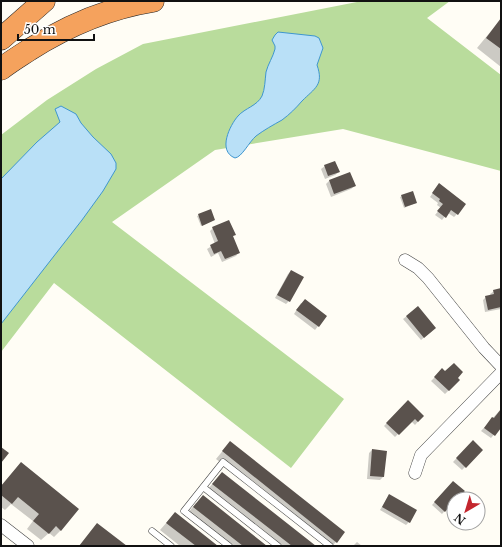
<svg xmlns="http://www.w3.org/2000/svg" width="502" height="547" font-family="'Libre Baskerville',serif">
<rect width="100%" height="100%" fill="#fffdf5"/>
<path fill="#b9dc9c" d="M362,1H450L427,18L501,75V171L343,129L215,150L112,222L344,399L291,468L54,283L1,352V135L47,100L96,69L143,44Z"/>
<path fill="#b9e0f7" stroke="#3f96cf" d="M278,32L315,36L319,38L323,48L317,65C324,85 315,88 302,101C296,108 290,114 282,120C273,125 264,130 256,136C249,142 242,157 235,158C217,151 230,125 238,116C245,108 257,106 262,96C265,89 265,80 266,72C268,64 273,57 275,49V46L272,40L275,35Z
M61,106L76,114L81,123L93,137L111,154L116,163V169L103,191L82,220L1,324V179L37,142L60,122L55,109Z"/>
<path fill="#0003" d="M501,19V67L477,48Z
M325,166L339,172L335,175L325,179L321,169Z
M330,180L355,186L351,189L331,197L326,184Z
M436,188L457,214L454,217L448,213L442,220L435,215L441,208L437,205L438,203L430,197Z
M412,192L416,203L404,208L400,197Z
M210,210L214,220L201,226L197,216Z
M213,228L234,235L232,237L239,252L236,256L222,262L218,253L211,257L207,249L215,244L210,231Z
M291,271L289,301L286,304L275,298L288,274Z
M494,291L501,293V309L485,312L483,300L486,297L491,296L490,294Z
M301,303L326,316L315,330L294,314Z
M407,316L432,331L421,340L403,319Z
M442,370L459,380L445,394L431,381Z
M408,402L423,416L415,425L411,421L395,437L384,426Z
M501,409V430L499,429L491,438L481,431Z
M473,441L482,450L462,470L453,462Z
M230,442L336,542L332,546H326L216,459Z
M372,450L383,477L380,480L367,479L369,453Z
M21,463L61,530L54,537L49,533L41,540L27,529L33,521L11,504L5,510L1,507V486Z
M222,473L314,546H276L206,491Z
M453,482L456,499H454V501L442,514L432,505Z
M389,495L409,522L406,525L380,510Z
M196,503L265,546H227L187,514Z
M175,513L216,546H180L160,530Z
M357,542L362,546H353Z"/>
<path fill="#5a524d" d="M501,18V49L486,38Z
M335,161L340,172L328,176L324,165Z
M350,172L356,186L334,194L329,180Z
M439,183L466,204L458,215L451,210L446,218L437,211L443,204L439,201L440,199L432,193Z
M413,191L417,203L405,207L401,195Z
M211,209L215,220L202,226L198,214Z
M229,220L236,235L233,236L240,253L225,259L221,251L214,254L210,245L218,241L212,227Z
M291,270L304,277L290,302L277,295Z
M501,288V307L488,310L485,296L494,294L493,290Z
M305,299L327,316L319,327L296,310Z
M418,306L436,328L424,338L406,316Z
M454,363L463,372L458,378L460,380L449,391L434,377L442,368L445,371Z
M408,400L424,416L418,422L415,419L399,435L386,423Z
M501,409V428L495,436L484,428L492,417L494,418Z
M473,440L483,450L466,468L456,458Z
M230,441L345,532L337,543L222,451Z
M1,447L9,453L1,463Z
M372,449L387,451L384,477L370,476Z
M21,462L79,509L61,531L56,526L49,534L33,521L39,514L18,497L12,504L1,495V486Z
M222,472L316,546H292L212,484Z
M453,481L465,491L457,499H454V502L445,512L434,502Z
M389,494L417,510L410,523L382,507Z
M203,495L267,546H243L193,507Z
M175,512L218,546H196L166,523Z
M97,523L127,546H79Z"/>
<g fill="none" stroke-linecap="round" stroke-linejoin="round">
<g stroke="#444" stroke-width="7">
<path id="lane" d="M203,487L278,546
M152,531L171,546
M229,546L184,511L223,462L330,546"/>
</g>
<g stroke="#444" stroke-width="13">
<path id="street" d="M405,260L418,268L428,278L484,348L501,366
M415,473L421,455L501,373
M1,525L28,546"/>
</g>
<g stroke="#222" stroke-width="23">
<path id="highway" d="M1,39L44,1
M1,69C10,62 20,56 29,50C67,26 109,8 153,1"/>
</g>
<use href="#lane" stroke="#fff" stroke-width="6"/>
<use href="#street" stroke="#fff" stroke-width="12"/>
<use href="#highway" stroke="#f5a25d" stroke-width="22"/>
</g>
<rect width="502" height="547" fill="none" stroke="#111111" stroke-width="4"/>
<g transform="translate(466 511) rotate(218)"><circle r="19" fill="#ffffff" stroke="#a0a0a0"/>
<path d="M0-3L7 15L0 10L-7 15Z" fill="#c4262e"/>
<text y="-6" font-size="11" font-weight="bold" text-anchor="middle" fill="#111111">N</text>
</g>
<path d="M18 34v6h76v-6" fill="none" stroke="#111111" stroke-width="2"/>
<text x="24" y="34" font-size="12" fill="#111111" stroke="#ffffff" stroke-width="3" paint-order="stroke">50 m</text>
</svg>
